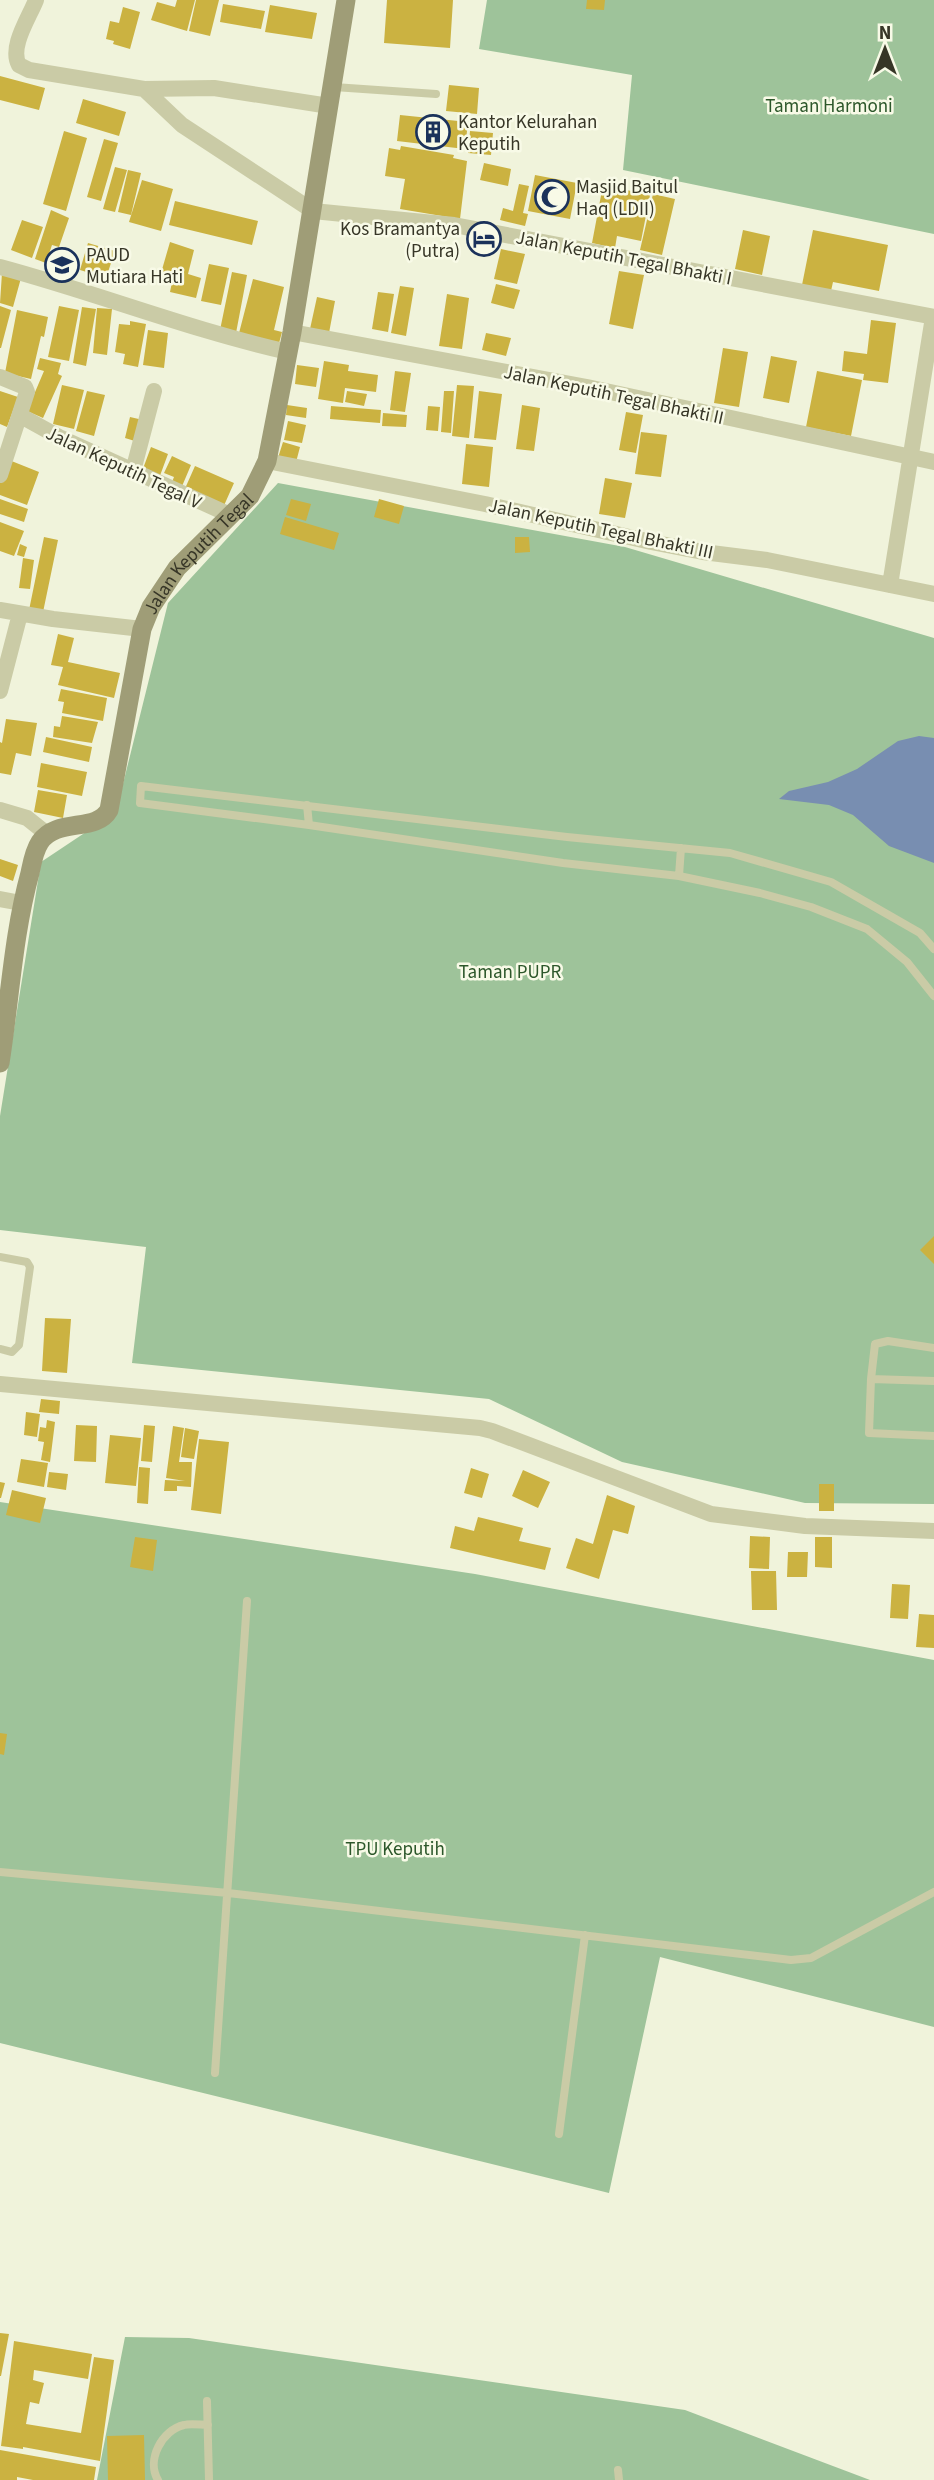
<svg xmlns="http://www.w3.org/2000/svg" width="934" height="2480" font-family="'Source Sans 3',sans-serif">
<rect width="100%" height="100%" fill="#f0f3db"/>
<path fill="#9ec39a" d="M487,0H934V234L623,170L632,75L479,49Z
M278,483L625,547L934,638V1504L805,1503L622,1462L489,1399L132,1363L146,1247L0,1230V1116L41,862L116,812L168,603Z
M0,1502L475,1574L934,1660V2027L660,1957L609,2193L0,2043Z
M125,2337L189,2338L685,2410L870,2480H97Z"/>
<path fill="#788eb1" d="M919,736L934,738V863L889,846L853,815L829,805L779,799L789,791L828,782L857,769L898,741Z"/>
<path fill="#cbb241" d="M177,0H195L187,31L151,20L157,2L175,7Z
M196,0H219L210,36L189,31Z
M387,0H453L450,48L384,43Z
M587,0H605L604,10L586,9Z
M223,4L265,11L261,29L220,22Z
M270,5L317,13L312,39L265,32Z
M123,7L140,12L130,49L113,44L114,41L106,39L110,21L119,23Z
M0,76L45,88L39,110L0,100Z
M449,85L479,88L477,114L446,111Z
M83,99L126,112L119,136L76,123Z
M400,115L468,122L465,149L397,141Z
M64,131L87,138L66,211L43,204Z
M470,131L493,133L491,155L468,153Z
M104,139L118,143L101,201L87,197Z
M401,146L454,155L453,158L467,161L460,219L400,209L405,179L385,176L389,148L400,150Z
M484,163L511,169L508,186L480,180Z
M115,167L127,170L115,212L103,209Z
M128,170L141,173L131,215L118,212Z
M535,175L577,183L570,219L528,211Z
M142,180L173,189L161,231L129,222Z
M519,184L529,186L523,213L528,214L525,226L500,220L503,208L513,211Z
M603,185L650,195L641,241L617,236L615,248L592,243Z
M653,194L675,199L662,255L640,250Z
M175,201L258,221L252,245L169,225Z
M51,210L69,218L59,247L52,245L46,263L35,259Z
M22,220L43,227L32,258L11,250Z
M743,230L770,236L762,275L735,269Z
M813,230L888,245L879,291L833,282L831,291L802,285Z
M170,242L194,250L188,274L201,278L196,298L170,292L173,277L161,273Z
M88,243L115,251L106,278L80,270Z
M501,249L525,254L517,284L494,279Z
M53,251L75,255L70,279L49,275Z
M209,264L229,268L221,305L201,301Z
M619,271L644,275L633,329L609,324Z
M232,272L247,275L236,333L220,330Z
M2,273L21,278L13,307L0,303Z
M253,279L284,287L274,330L282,332L278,347L238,337Z
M496,284L520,290L514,309L491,303Z
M400,286L414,288L406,336L391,333Z
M378,292L394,294L388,332L372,329Z
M447,294L469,298L462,349L439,346Z
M317,297L335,301L329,333L310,329Z
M0,306L11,310L1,348H0Z
M59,306L79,310L69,361L48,357Z
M82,307L96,309L86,366L73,363Z
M97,308L112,309L107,355L93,353Z
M17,310L48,317L44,337L41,336L31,379L5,373Z
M871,320L896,323L888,383L863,380L864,374L842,371L844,351L867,354Z
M130,321L146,324L138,367L123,364L125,354L115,352L119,324L130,325Z
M148,330L168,333L164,368L143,365Z
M486,333L511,338L506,356L482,350Z
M723,348L748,352L739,407L714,403Z
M771,356L797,361L789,403L763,398Z
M40,358L61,363L58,374L62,376L43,418L27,411L44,371L37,369Z
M324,361L349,365L348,371L378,375L376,392L345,388L343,403L318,399Z
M297,365L319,368L316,387L295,384Z
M395,371L411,373L405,412L390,410Z
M817,371L862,380L851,436L806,427Z
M62,385L84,390L74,429L53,424Z
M457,385L474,386L469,438L452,436Z
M0,391L18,397L7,427L0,424Z
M87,391L105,395L94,436L76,431Z
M347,391L367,394L364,406L345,402Z
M444,391H454L451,433L441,432Z
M479,391L502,394L496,440L474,438Z
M287,405L307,408L306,418L286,415Z
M522,405L540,408L534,451L516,449Z
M331,406L381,410L380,423L330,419Z
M428,406L440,407L438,431L426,430Z
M626,412L643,415L636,453L619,450Z
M383,413L407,415L406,427L382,426Z
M130,417L143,420L138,442L125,438Z
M288,421L306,425L302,443L284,440Z
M641,432L667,435L661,477L635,474Z
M283,442L300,447L295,466L277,461Z
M466,444L493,447L489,487L462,484Z
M151,447L168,454L158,481L141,474Z
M172,456L191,465L180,491L170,487L174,477L164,473Z
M9,460L39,472L27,505L0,495V483Z
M195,466L234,483L222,510L183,493Z
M605,478L632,483L625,518L599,514Z
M0,499L28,509L24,522L0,514Z
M291,499L311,504L306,521L286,515Z
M379,499L404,506L399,524L374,517Z
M285,517L339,533L334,550L280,534Z
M0,522L24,531L14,556L0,551Z
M44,537L58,540L42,617L28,615Z
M515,537H529L530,552L515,553Z
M20,544L27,547L24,557L17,555Z
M23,558L34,560L30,589L19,588Z
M58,634L74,638L68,662L120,673L114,698L58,685L63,667L51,665Z
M61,689L107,698L103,721L62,713L64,702L58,701Z
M62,716L98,722L92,743L53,737L54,726L60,727Z
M6,719L37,723L31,756L16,753L11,775L0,773V742L2,743Z
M46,737L92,747L89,762L43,752Z
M41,763L87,772L82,796L37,787Z
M38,790L67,795L63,818L34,812Z
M0,859L18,865L13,881L0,876Z
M934,1236V1264L920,1250Z
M45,1318L71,1319L67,1373L42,1371Z
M41,1399L60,1401L59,1414L39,1412Z
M26,1412L40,1414L37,1437L24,1435Z
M47,1420L55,1422L50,1462L41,1460L44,1442L38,1441L40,1427L46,1428Z
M76,1425L97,1426L96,1462L74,1461Z
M144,1425L155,1426L152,1462L141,1461Z
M173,1426L184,1428L179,1462H192L191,1487L177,1486V1491H164L165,1480L185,1481L166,1478Z
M185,1428L199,1431L194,1459L181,1457Z
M110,1435L141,1438L136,1486L105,1483Z
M199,1439L229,1442L221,1514L191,1510Z
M21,1459L48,1463L44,1487L17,1482Z
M139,1467L150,1468L148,1504L137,1503Z
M471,1468L489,1474L482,1498L464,1493Z
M523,1470L550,1482L538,1508L512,1496Z
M49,1472L68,1474L66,1490L47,1487Z
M0,1482L5,1483L1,1498H0Z
M819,1484H834V1511H819Z
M12,1490L46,1498L40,1523L6,1515Z
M607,1495L635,1506L628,1534L613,1530L599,1579L566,1568L576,1538L593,1544Z
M478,1517L523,1528L519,1541L551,1548L545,1570L450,1548L455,1526L474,1531Z
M750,1536L770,1537L769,1569L749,1568Z
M135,1537L157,1540L153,1571L130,1567Z
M815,1537H832V1568L815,1567Z
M788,1552H808L807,1577H787Z
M751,1571H776L777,1610H752Z
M892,1584L910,1585L908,1619L890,1618Z
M919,1614L934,1615V1648L916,1647Z
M0,1733L7,1734L4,1755L0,1754Z
M0,2333L9,2334L1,2376H0Z
M14,2341L92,2354L88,2379L34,2370L33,2380L44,2383L39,2404L30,2402L26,2424L81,2433L94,2357L114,2360L100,2461L23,2447V2449L1,2446Z
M144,2435L145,2480H108L107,2436Z
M0,2450L96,2467L94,2480H33L17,2477V2480H0Z"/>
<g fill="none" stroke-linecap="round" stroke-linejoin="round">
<path stroke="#cacba6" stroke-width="8" d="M334,87L436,94
M307,805L309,825
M679,876L681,848
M934,949L920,933L831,882L730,853L567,837L141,786L140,803L309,825L563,863L679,876L760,893L811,907L867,929L907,962L934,996
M0,1257L27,1262L30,1267L19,1345L12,1352L0,1349
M871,1379L875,1344L888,1341L934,1348
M934,1381L871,1379L869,1433L934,1436
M0,1872L228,1893L791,1960L811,1958L934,1892
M215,2073L247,1601
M559,2134L585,1935
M207,2401L209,2480
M618,2470L619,2480
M158,2480C146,2460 162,2430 184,2425C191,2423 201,2425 208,2425"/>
<path stroke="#cacba6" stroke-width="16" d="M36,0C29,18 9,47 19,65L29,70L144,89L182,125L313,211L454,225L934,317
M144,89L214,88L329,106
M0,267C97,293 190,330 288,352
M292,332L587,387L934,462
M0,377L25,387L27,392L0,475
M21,416L59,437L230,515
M267,461L485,504L651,542L703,552L767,560L934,594
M133,471L154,391
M890,585L933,317
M0,610L53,619L142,629
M0,691L20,614
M0,810L27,818L47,834
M0,899L21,903
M0,1384L480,1428L492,1431L711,1514L805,1526L934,1531"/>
<path stroke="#9f9d77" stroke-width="19" id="s1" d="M0,1063C10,1000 13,935 30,873C32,863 34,851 40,842C57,817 96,833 109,810L142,629L151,607L177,568L250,496L267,461L292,332L346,0"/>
</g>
<defs>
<g id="building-ring" transform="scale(1.75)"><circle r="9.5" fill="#f8fae7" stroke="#1b325b" stroke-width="1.5"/><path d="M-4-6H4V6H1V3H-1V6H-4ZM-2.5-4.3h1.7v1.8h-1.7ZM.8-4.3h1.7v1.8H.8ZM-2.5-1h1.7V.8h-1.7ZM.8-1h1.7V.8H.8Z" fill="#1b325b"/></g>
<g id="mosque-ring" transform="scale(1.75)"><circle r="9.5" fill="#f8fae7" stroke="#1b325b" stroke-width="1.5"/><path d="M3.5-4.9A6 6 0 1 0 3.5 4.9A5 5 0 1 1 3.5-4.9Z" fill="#1b325b"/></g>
<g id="hotel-ring" transform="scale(1.75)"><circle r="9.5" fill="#f8fae7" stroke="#1b325b" stroke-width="1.5"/><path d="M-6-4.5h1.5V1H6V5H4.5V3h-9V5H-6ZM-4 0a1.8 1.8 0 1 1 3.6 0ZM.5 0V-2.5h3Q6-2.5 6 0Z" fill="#1b325b"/></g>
<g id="school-ring" transform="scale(1.75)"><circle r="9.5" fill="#f8fae7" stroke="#1b325b" stroke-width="1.5"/><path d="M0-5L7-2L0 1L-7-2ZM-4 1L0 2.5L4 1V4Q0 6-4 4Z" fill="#1b325b"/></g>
</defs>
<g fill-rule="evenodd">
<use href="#building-ring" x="433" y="132"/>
<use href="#mosque-ring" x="552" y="197"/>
<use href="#hotel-ring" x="484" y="239"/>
<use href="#school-ring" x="62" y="265"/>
</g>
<g text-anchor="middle" stroke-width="5" stroke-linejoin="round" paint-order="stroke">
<g font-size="19" fill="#2c572a" stroke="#f8fae7">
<text x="829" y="112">Taman Harmoni</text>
<text x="510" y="978">Taman PUPR</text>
<text x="395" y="1855">TPU Keputih</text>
</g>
<g font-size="19" fill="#373627" stroke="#f8fae7" text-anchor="start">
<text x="458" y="128">Kantor Kelurahan<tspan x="458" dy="22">Keputih</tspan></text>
<text x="576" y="193">Masjid Baitul<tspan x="576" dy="22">Haq (LDII)</tspan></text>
<text x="460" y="235" text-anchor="end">Kos Bramantya<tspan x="460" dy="22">(Putra)</tspan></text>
<text x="86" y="261">PAUD<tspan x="86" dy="22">Mutiara Hati</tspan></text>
</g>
<g font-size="19" fill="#373627" stroke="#f8fae7">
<text transform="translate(624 257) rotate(11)" y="7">Jalan Keputih Tegal Bhakti I</text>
<text transform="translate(614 394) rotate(12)" y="7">Jalan Keputih Tegal Bhakti II</text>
<text transform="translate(124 467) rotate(25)" y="7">Jalan Keputih Tegal V</text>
<text transform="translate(601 528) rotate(12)" y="7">Jalan Keputih Tegal Bhakti III</text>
<text dy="7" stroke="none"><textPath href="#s1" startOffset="583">Jalan Keputih Tegal</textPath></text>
</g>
</g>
<g transform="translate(885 49)" stroke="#f8fae7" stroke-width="5" paint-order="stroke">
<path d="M0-5L12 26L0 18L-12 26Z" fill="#373627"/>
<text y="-10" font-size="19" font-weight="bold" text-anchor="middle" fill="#373627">N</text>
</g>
</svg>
